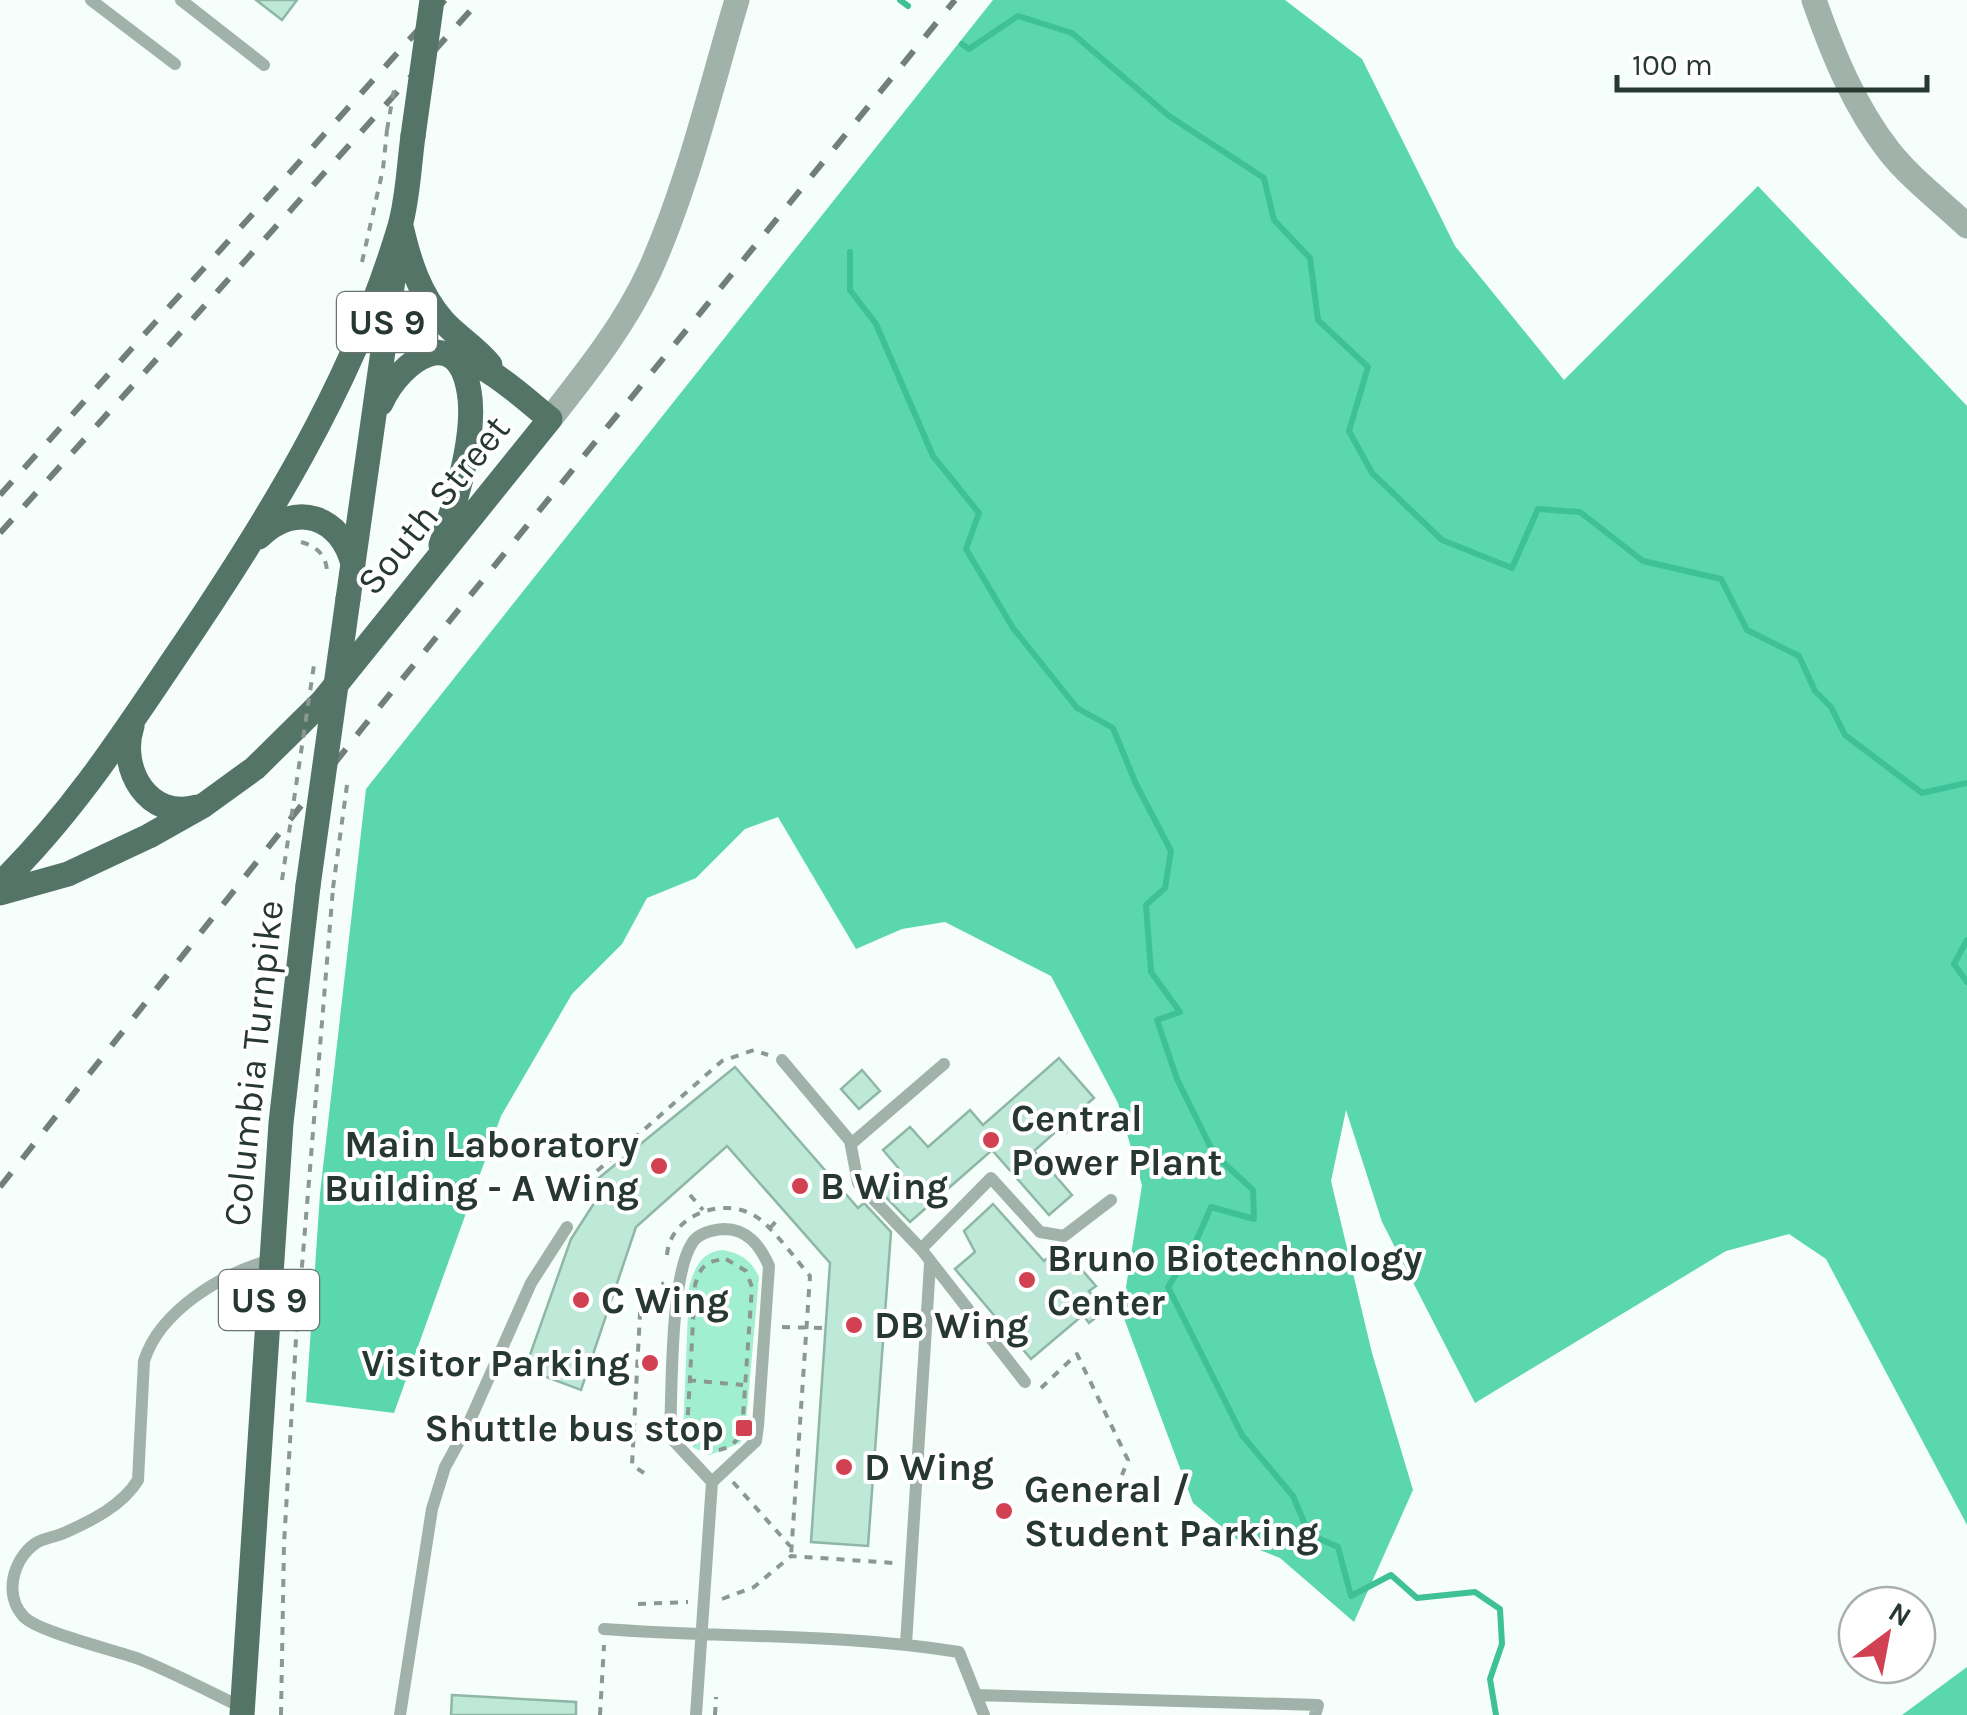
<svg xmlns="http://www.w3.org/2000/svg" width="1967" height="1715" font-family="Karla,sans-serif">
<rect width="100%" height="100%" fill="#f5fefa"/>
<path fill="#a0efd1" d="M723,1250C742,1254 751,1260 759,1277L745,1433L740,1443L710,1455L694,1448L683,1435L689,1287C695,1267 701,1252 723,1250Z"/>
<path fill="#5ad7ad" d="M993,0H1285L1362,59L1455,246L1564,380L1758,186L1967,406V1525L1826,1259L1789,1234L1726,1251L1475,1403L1382,1222L1346,1110L1331,1181L1372,1353L1413,1490L1354,1622L1280,1558L1240,1542L1193,1503L1122,1313L1142,1185L1118,1103L1051,976L945,922L902,929L856,949L778,817L745,829L696,878L647,898L622,944L572,994L501,1116L394,1413L306,1402L320,1194L366,789Z
M1967,1667V1715H1902Z"/>
<g fill="none" stroke-linecap="round" stroke-linejoin="round">
<path stroke="#3fc198" stroke-width="6" d="M900,0L908,6
M962,44L969,49L1018,16L1072,33L1169,116L1264,178L1274,220L1310,258L1318,320L1368,367L1349,431L1372,473L1442,540L1512,568L1538,509L1580,512L1643,561L1721,579L1747,630L1799,656L1815,691L1831,707L1845,735L1922,793L1967,783
M850,252V290L876,324L933,456L979,513L966,549L1013,628L1077,708L1113,728L1136,784L1171,851L1165,888L1146,905L1151,972L1180,1012L1157,1020L1177,1079L1214,1154L1253,1190L1254,1219L1211,1207L1194,1246L1168,1287L1242,1435L1293,1496L1309,1534L1338,1547L1351,1596L1391,1575L1417,1598L1475,1592L1500,1609L1502,1644L1490,1679L1496,1715
M1967,940L1954,964L1967,982"/>
</g>
<path fill="#bee8d7" stroke="#8eb7a6" stroke-width="2.5" d="M256,0H297L282,20Z
M1059,1058L1094,1098L1079,1111L1084,1117L1066,1133L1061,1127L1034,1151L1072,1195L1049,1215L992,1150L910,1222L879,1190L901,1171L883,1150L910,1127L928,1147L970,1110L983,1125Z
M735,1067L858,1208L864,1203L891,1232L868,1546L811,1542L830,1263L727,1146L636,1227L581,1390L525,1369L571,1239L598,1197L589,1186Z
M862,1070L880,1091L859,1109L841,1089Z
M993,1204L1044,1261L1061,1246L1096,1286L1089,1291L1105,1310L1089,1323L1083,1315L1031,1359L955,1269L975,1252L964,1231Z
M452,1695L576,1702V1715H451Z"/>
<g fill="none" stroke-linecap="round" stroke-linejoin="round">
<path stroke="#8a9792" stroke-width="4" stroke-dasharray="8 8" stroke-linecap="butt" d="M362,262L383,169L387,130
M301,542C317,546 327,556 327,573
M597,1171L722,1061L754,1050L768,1055
M690,1195L703,1210
M770,1228L780,1217
M667,1255C670,1215 723,1196 755,1216C770,1224 797,1261 810,1276L791,1556
M726,1259L746,1271L752,1287L742,1431C732,1456 698,1457 687,1432L695,1285C701,1266 705,1261 726,1259Z
M782,1327L822,1328
M621,1362L637,1366L654,1361
M688,1380L743,1385
M1041,1388L1077,1354L1128,1460L1122,1475
M644,1473L632,1465L641,1295L664,1283
M733,1482L790,1546
M722,1599L754,1587L791,1556L894,1563
M638,1604L688,1602
M281,1715L284,1544L296,1339L333,888
M600,1715L604,1645
M715,1715L716,1697"/>
<path stroke="#a0b2aa" stroke-width="12" d="M91,0L175,64
M181,0L264,65
M782,1060L850,1141L858,1183L921,1249L1025,1382
M851,1144L944,1064
M921,1249L991,1178L1040,1232L1064,1236L1111,1200
M604,1629C722,1638 842,1633 959,1652L984,1715
M906,1644L930,1264
M976,1695L1318,1705L1315,1715
M243,1708C208,1691 174,1673 139,1659C114,1650 39,1632 24,1617C3,1595 13,1559 36,1543C44,1538 55,1537 64,1533C91,1521 122,1506 138,1480L144,1361C160,1310 223,1273 271,1260
M400,1715L432,1509L445,1467L467,1427L531,1283L567,1227
M696,1715L712,1482L756,1441L758,1426L769,1266C760,1246 748,1229 724,1229C711,1230 697,1233 691,1245C670,1281 672,1392 670,1437L712,1482"/>
<path stroke="#a0b2aa" stroke-width="25" d="M1814,0C1833,54 1854,106 1889,151C1911,179 1942,202 1967,226"/>
<path stroke="#a0b2aa" stroke-width="25" d="M550,419C586,373 624,326 649,272C688,186 710,90 737,0"/>
<path stroke="#547467" stroke-width="25" d="M401,226C409,261 419,293 443,321C457,337 476,347 490,365
M381,403C401,359 457,322 469,391C477,434 455,504 441,545
M259,537C296,500 341,517 353,564
M348,599L394,273
M132,726C118,768 148,821 197,807
M0,884C68,818 119,741 172,662C264,527 353,385 400,226C408,198 409,165 413,136
M0,893L68,874L149,836L204,805L255,768L322,702L550,419C515,391 482,357 436,352
M242,1715L281,1123L308,886"/>
<path stroke="#717f79" stroke-width="6" stroke-dasharray="18 18" stroke-linecap="butt" d="M0,495L445,0
M0,533L480,0
M0,1187L364,726L955,0"/>
<path stroke="#8a9792" stroke-width="4" stroke-dasharray="8 8" stroke-linecap="butt" d="M387,130L395,84
M282,880L314,665
M333,888L347,785"/>
<path stroke="#547467" stroke-width="25" d="M413,136L432,0
M308,886L348,599"/>
</g>
<g fill="#d14152" stroke="#fff" stroke-width="4">
<circle cx="991" cy="1140" r="10"/>
<circle cx="659" cy="1166" r="10"/>
<circle cx="800" cy="1186" r="10"/>
<circle cx="1027" cy="1280" r="10"/>
<circle cx="581" cy="1300" r="10"/>
<circle cx="854" cy="1325" r="10"/>
<circle cx="650" cy="1363" r="10"/>
<rect x="734" y="1418" width="20" height="20" rx="5"/>
<circle cx="844" cy="1467" r="10"/>
<circle cx="1004" cy="1511" r="10"/>
</g>
<g text-anchor="middle" stroke-width="8" stroke-linejoin="round" paint-order="stroke">
<g fill="#fff" stroke="#68746f" stroke-width="2.5">
<rect x="337" y="292" width="100" height="60" rx="8"/>
<rect x="219" y="1270" width="100" height="60" rx="8"/>
</g>
<g font-size="35" font-weight="bold" fill="#273831">
<text x="387" y="334">US 9</text>
<text x="269" y="1312">US 9</text>
</g>
<g font-size="38" fill="#273831" stroke="#fff">
<text transform="translate(433 505) rotate(-51)" y="13">South Street</text>
<text transform="translate(253 1063) rotate(-84)" y="13">Columbia Turnpike</text>
</g>
<g font-size="38" font-weight="bold" fill="#273831" stroke="#fff" text-anchor="start">
<text x="1011" y="1131">Central<tspan x="1011" dy="44">Power Plant</tspan></text>
<text x="639" y="1157" text-anchor="end">Main Laboratory<tspan x="639" dy="44">Building - A Wing</tspan></text>
<text x="820" y="1199">B Wing</text>
<text x="1047" y="1271">Bruno Biotechnology<tspan x="1047" dy="44">Center</tspan></text>
<text x="601" y="1313">C Wing</text>
<text x="874" y="1338">DB Wing</text>
<text x="630" y="1376" text-anchor="end">Visitor Parking</text>
<text x="724" y="1441" text-anchor="end">Shuttle bus stop</text>
<text x="864" y="1480">D Wing</text>
<text x="1024" y="1502">General /<tspan x="1024" dy="44">Student Parking</tspan></text>
</g>
</g>
<g transform="translate(1887 1635) rotate(32)"><circle r="48" fill="#ffffff" stroke="#a9afad" stroke-width="2.5"/>
<path d="M0-8L18 38L0 25L-18 38Z" fill="#d14152"/>
<text y="-15" font-size="28" font-weight="bold" text-anchor="middle" fill="#273831">N</text>
</g>
<path d="M1617 75v15h310v-15" fill="none" stroke="#273831" stroke-width="5"/>
<text x="1632" y="75" font-size="30" fill="#273831" stroke="#ffffff" stroke-width="8" paint-order="stroke">100 m</text>
</svg>
